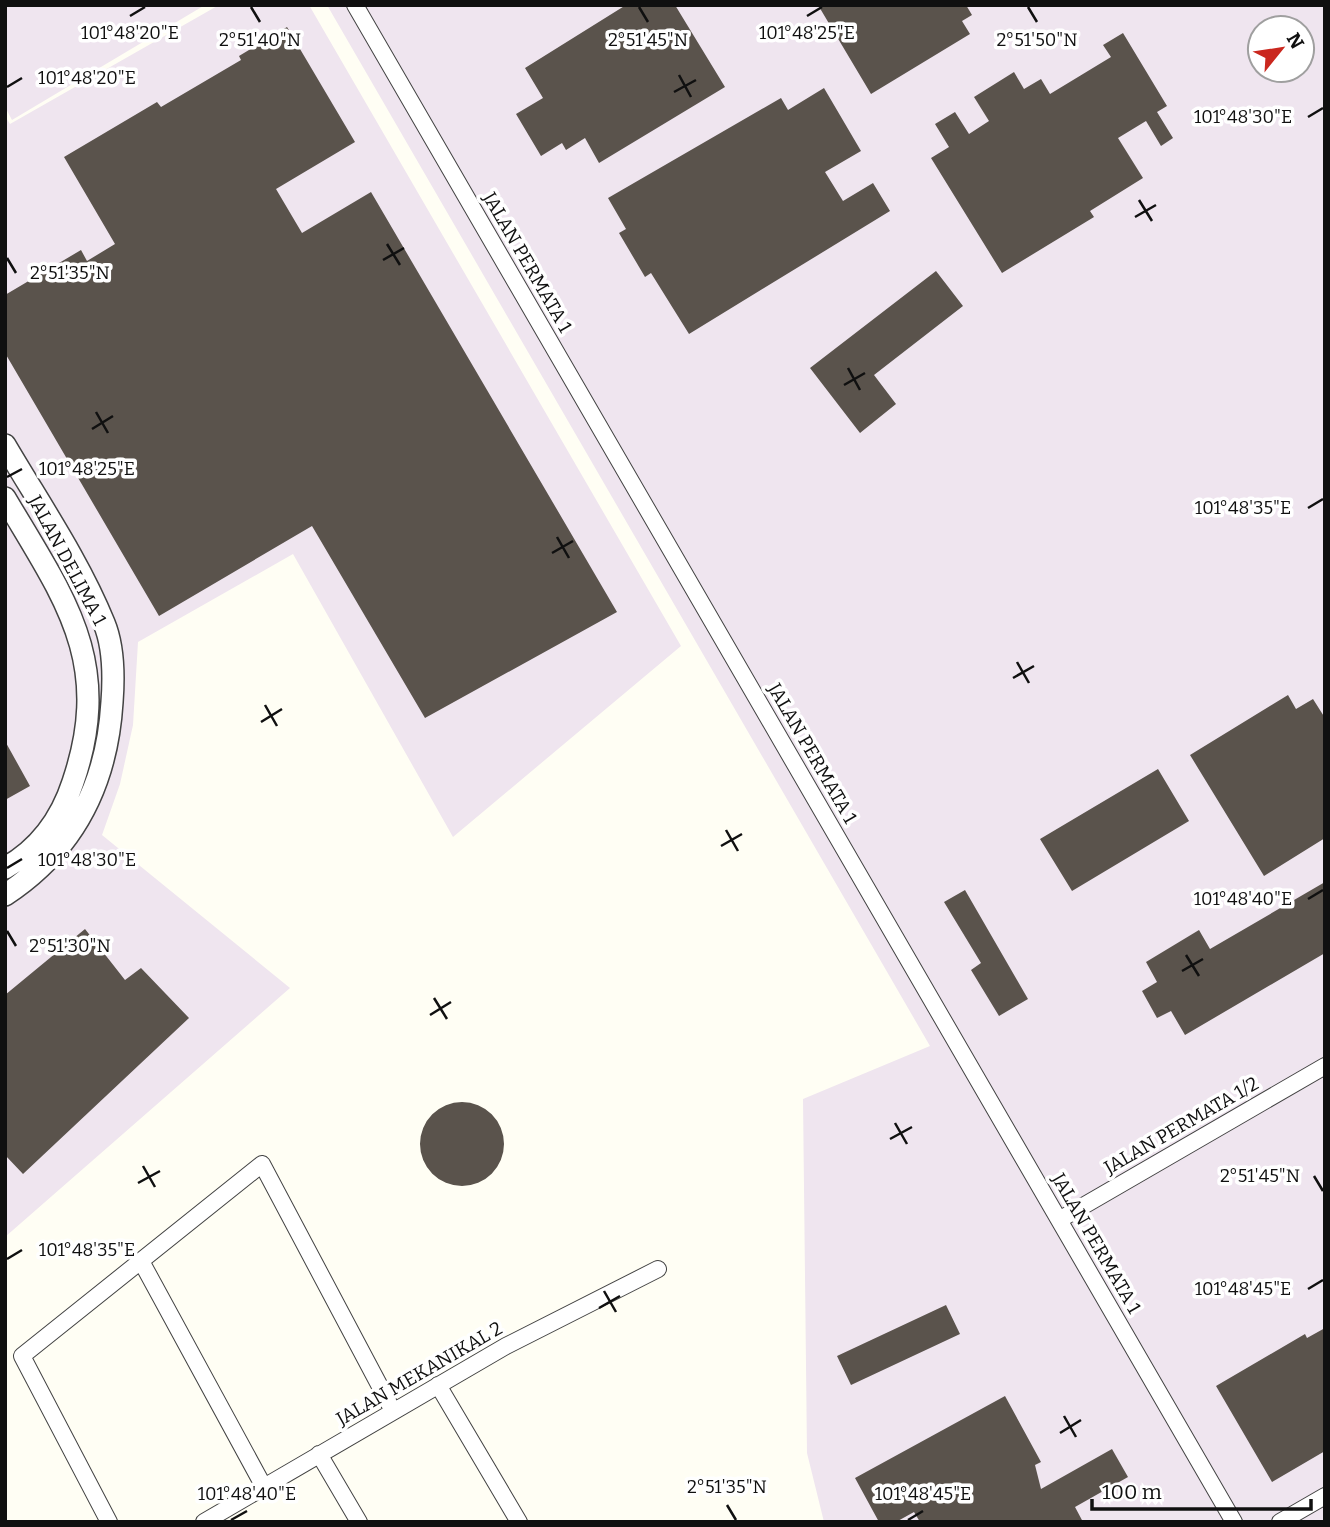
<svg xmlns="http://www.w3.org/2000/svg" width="1330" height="1527" font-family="Bitter,serif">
<rect width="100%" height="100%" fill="#fffef4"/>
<path fill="#efe5ef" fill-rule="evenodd" d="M5,5H205L12,120L5,107Z
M219,5H309L681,646L453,837L293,554L138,642L133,725L120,784L102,835L290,988L5,1237V116L10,124Z
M327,5H1325V1522H824L807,1453L803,1099L930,1046ZM1260,28H1302V70H1260Z"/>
<path fill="#5a534c" d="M626,5H675L725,87L599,163L585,138L566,150L562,143L541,156L516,114L543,98L525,68Z
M818,5H966L972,15L962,21L970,34L871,94Z
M287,27L355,142L276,189L302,233L371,192L617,612L425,718L312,526L159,616L5,353V295L81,250L87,261L115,244L64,157L157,102L161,107L241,60L239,56Z
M1123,33L1167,106L1157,112L1173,138L1161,146L1146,121L1118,138L1143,178L1090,211L1094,217L1002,273L931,158L949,147L935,124L955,112L969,134L989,121L974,97L1014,72L1024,89L1041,79L1050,94L1111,57L1103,45Z
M824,88L861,151L825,172L843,201L873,183L890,211L689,334L651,273L645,277L619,233L626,229L608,198L781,98L788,110Z
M936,271L963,306L874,375L896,404L860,433L810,368Z
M1288,695L1296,709L1313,699L1325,718V838L1264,876L1190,755Z
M5,741L30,786L5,800Z
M1158,769L1189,821L1072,891L1040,839Z
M1325,882V953L1185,1035L1171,1011L1157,1018L1142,991L1157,982L1146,962L1199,930L1210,949Z
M965,890L1028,999L999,1016L971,970L981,963L944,902Z
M85,929L125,980L141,968L189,1018L23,1174L5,1155V995Z
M420 1144a42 42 0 1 1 84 0a42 42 0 1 1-84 0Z
M946,1305L960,1334L851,1385L837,1356Z
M1325,1328V1451L1272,1482L1216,1386L1305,1334L1307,1338Z
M1005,1396L1041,1462L1035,1465L1041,1489L1112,1449L1128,1477L1075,1507L1083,1522H920L914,1512L896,1522H879L855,1478Z"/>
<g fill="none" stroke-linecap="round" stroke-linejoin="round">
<g stroke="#434343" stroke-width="18">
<path id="minor" d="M355,5L1234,1522
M1059,1220L1325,1066
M141,1261L264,1487
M438,1385L519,1522
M319,1454L359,1522
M109,1522L22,1356L262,1164L393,1411
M204,1522L506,1346L658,1269
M1280,1522L1325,1496"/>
</g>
<g stroke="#434343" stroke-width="24">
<path id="tertiary" d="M5,445C39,503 79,561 104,623C114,647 114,676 112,702C107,784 75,849 5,895
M5,498C64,598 114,661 73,782C61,819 39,849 5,868"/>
</g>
<use href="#minor" stroke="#fff" stroke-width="16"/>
<use href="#tertiary" stroke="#fff" stroke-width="21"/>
</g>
<path fill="none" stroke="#101010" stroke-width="2.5" d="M251,7L260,22M639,7L648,22M1028,7L1037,22M130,16L145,7M807,16L822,7M679,75L691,97M7,87L22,78M674,92L696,80M1308,117L1323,108M1139,200L1152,221M1135,217L1156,205M387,244L400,265M7,258L16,273M383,260L404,248M848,368L860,390M844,385L865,373M96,412L108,433M92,429L113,416M7,477L22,469M1308,508L1323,499M557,537L569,558M552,553L573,541M1017,662L1029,683M1013,678L1034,666M265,705L277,726M261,722L282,709M726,830L738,851M721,846L742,834M7,868L22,859M1308,899L1323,890M7,931L16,946M1186,955L1199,976M1182,971L1203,959M434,998L447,1019M430,1015L451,1002M895,1123L907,1144M890,1139L912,1127M143,1166L155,1187M1314,1176L1323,1191M138,1183L160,1171M7,1259L22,1250M1308,1289L1323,1280M604,1291L616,1312M599,1308L620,1296M1064,1416L1076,1437M1060,1433L1081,1420M727,1505L736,1520M231,1520L247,1511M908,1520L923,1511"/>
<g text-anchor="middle" stroke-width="7" stroke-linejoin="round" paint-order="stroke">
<g font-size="19" fill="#101010" stroke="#fff">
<text transform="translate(528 262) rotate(60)" y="7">JALAN PERMATA 1</text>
<text transform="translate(68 560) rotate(62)" y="7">JALAN DELIMA 1</text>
<text transform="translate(813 753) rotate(60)" y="7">JALAN PERMATA 1</text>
<text transform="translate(1181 1125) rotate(-30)" y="7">JALAN PERMATA 1/2</text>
<text transform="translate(1097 1243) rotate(60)" y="7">JALAN PERMATA 1</text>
<text transform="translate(419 1373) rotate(-30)" y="7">JALAN MEKANIKAL 2</text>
</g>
</g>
<g font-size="18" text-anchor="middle" fill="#101010" stroke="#fff" stroke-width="7" stroke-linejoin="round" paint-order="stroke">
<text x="130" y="39">101°48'20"E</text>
<text x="807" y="39">101°48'25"E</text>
<text x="260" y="46">2°51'40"N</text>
<text x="648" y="46">2°51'45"N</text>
<text x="1037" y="46">2°51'50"N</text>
<text x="87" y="84">101°48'20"E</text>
<text x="1243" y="123">101°48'30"E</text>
<text x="70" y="279">2°51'35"N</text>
<text x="87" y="475">101°48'25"E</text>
<text x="1243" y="514">101°48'35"E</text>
<text x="87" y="866">101°48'30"E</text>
<text x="1243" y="905">101°48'40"E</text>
<text x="70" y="952">2°51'30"N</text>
<text x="1260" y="1182">2°51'45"N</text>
<text x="87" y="1256">101°48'35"E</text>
<text x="1243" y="1295">101°48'45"E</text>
<text x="727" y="1493">2°51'35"N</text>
<text x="247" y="1500">101°48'40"E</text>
<text x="923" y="1500">101°48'45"E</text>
</g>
<rect width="1330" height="1527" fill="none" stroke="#101010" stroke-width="14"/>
<g transform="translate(1281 49) rotate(60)"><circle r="33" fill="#ffffff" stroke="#9f9f9f" stroke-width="2"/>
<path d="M0-5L12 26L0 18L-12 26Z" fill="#ca271e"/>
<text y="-10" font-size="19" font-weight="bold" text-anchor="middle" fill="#101010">N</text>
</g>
<path d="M1092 1499v10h219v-10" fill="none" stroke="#101010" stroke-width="3.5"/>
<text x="1102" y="1499" font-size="21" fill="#101010" stroke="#ffffff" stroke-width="5" paint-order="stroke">100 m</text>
</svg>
